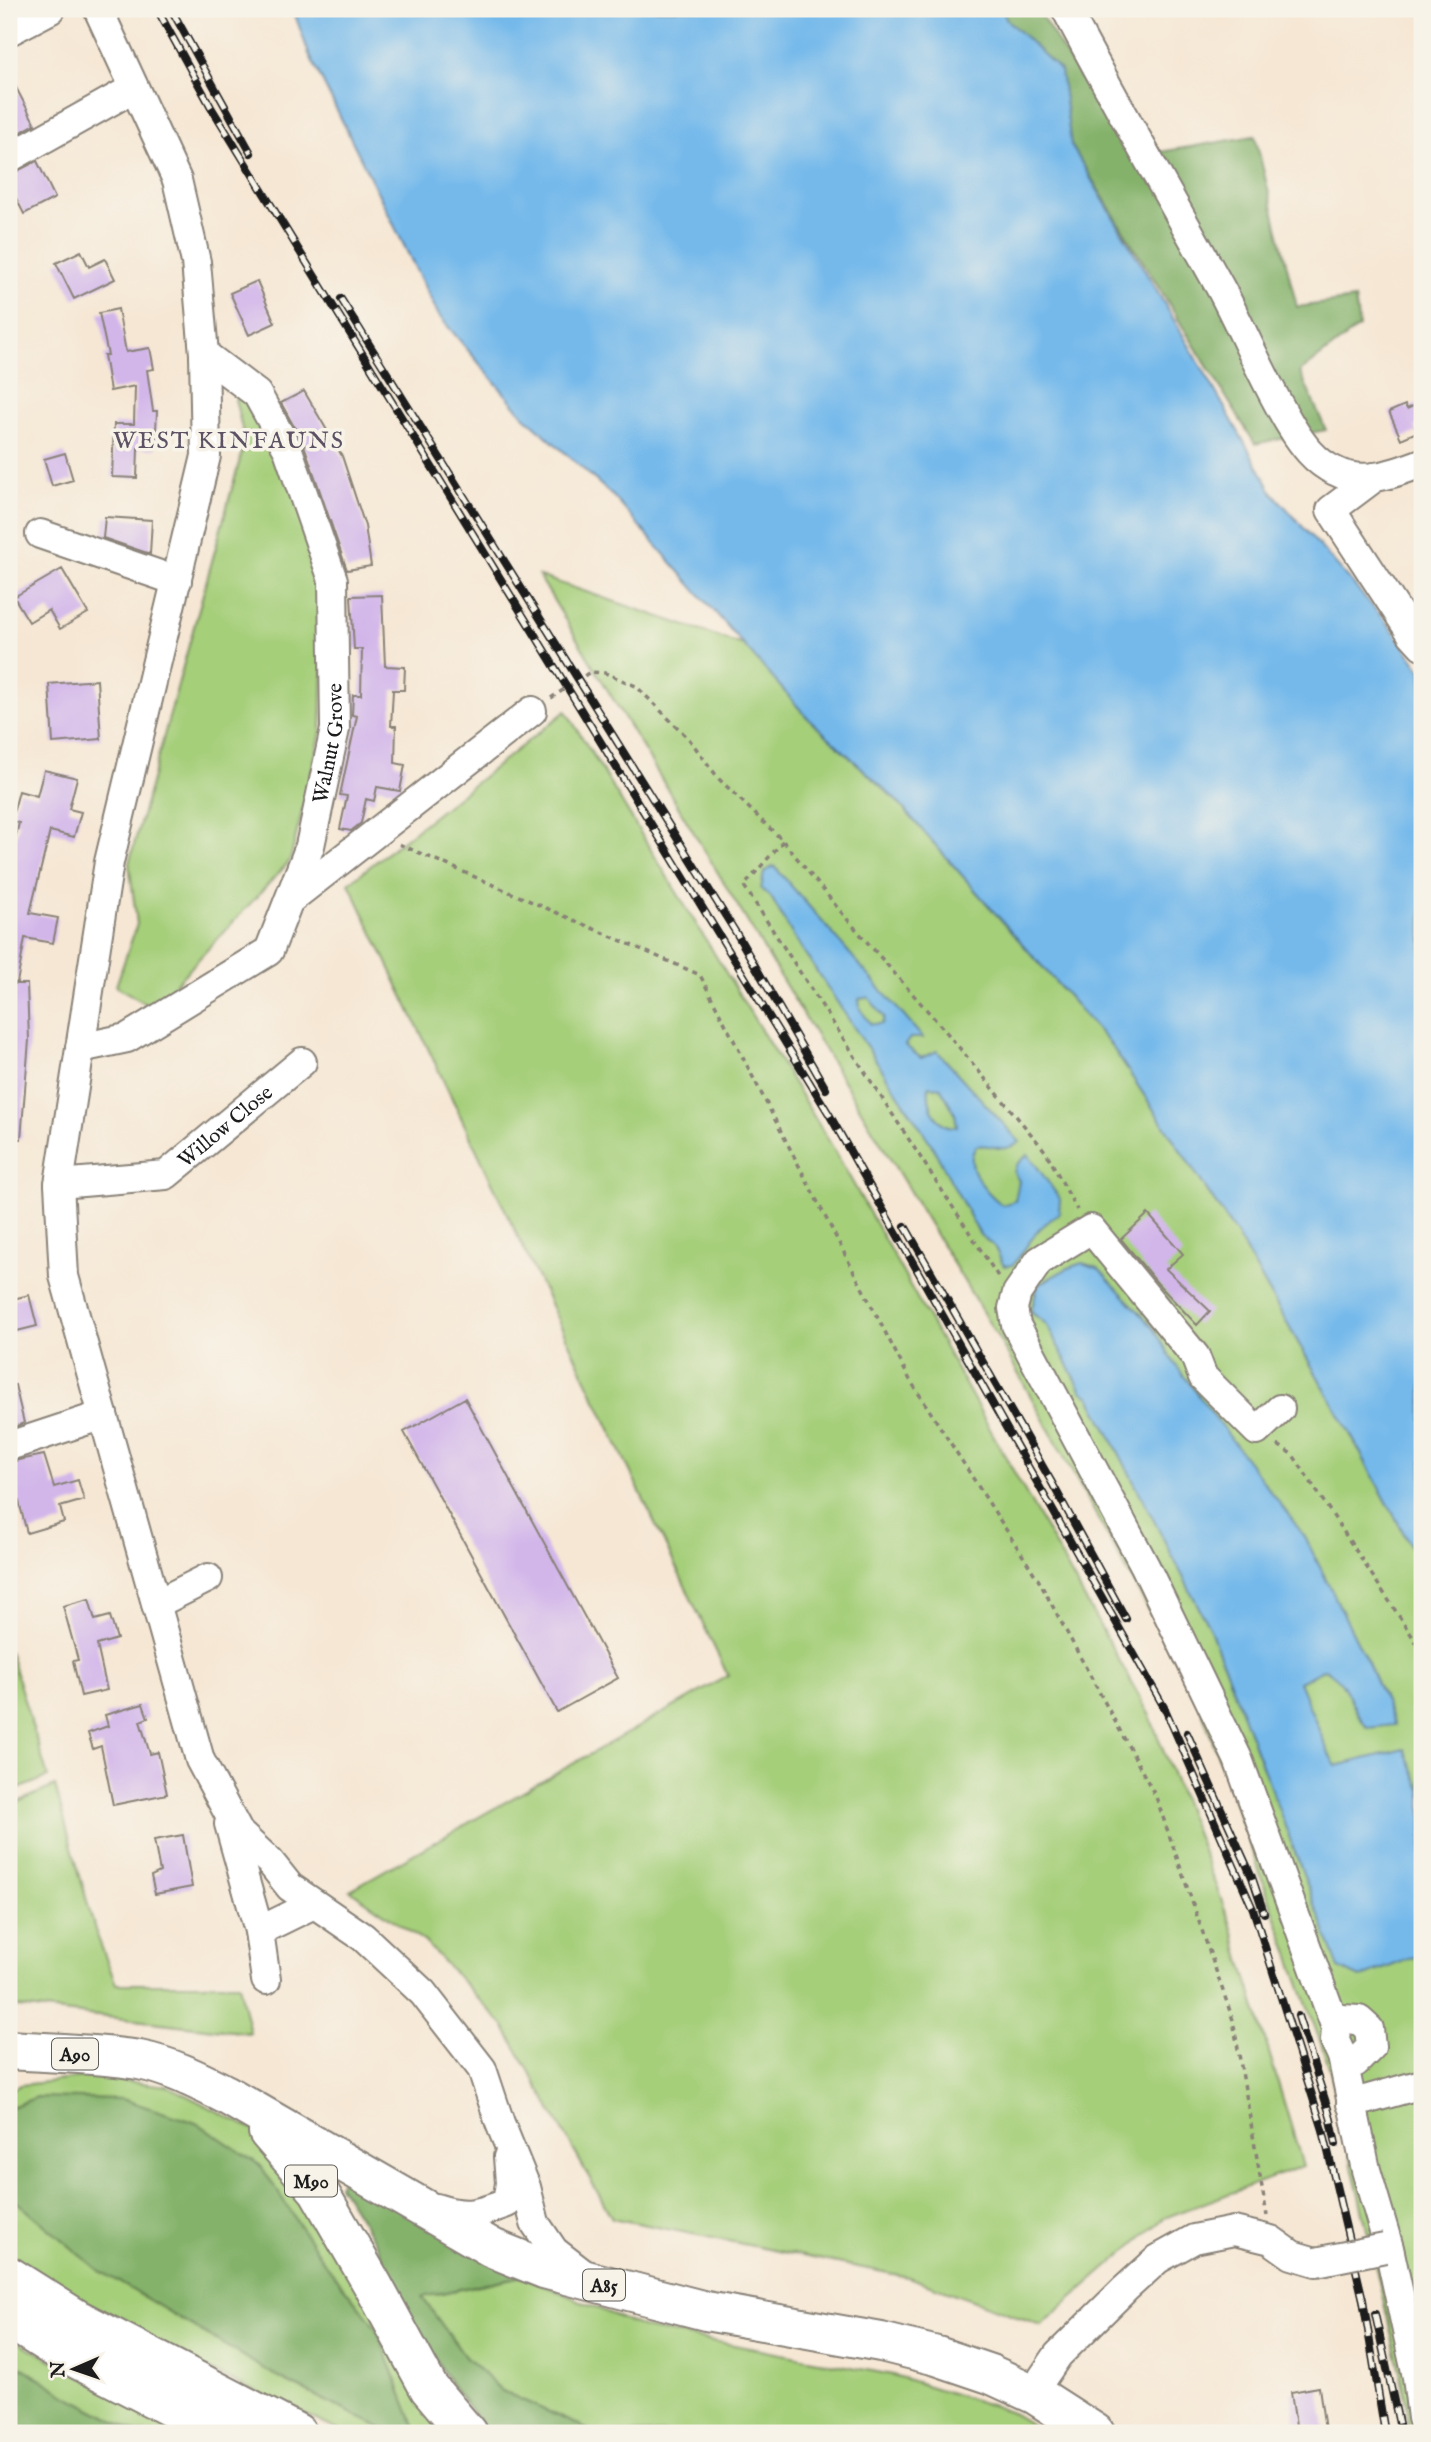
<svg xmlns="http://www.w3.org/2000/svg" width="1431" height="2442" font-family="'IM FELL English',serif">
<rect width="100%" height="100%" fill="#f7f3e8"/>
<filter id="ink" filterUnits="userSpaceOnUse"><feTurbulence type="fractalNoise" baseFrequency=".0143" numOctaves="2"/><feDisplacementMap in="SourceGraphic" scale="14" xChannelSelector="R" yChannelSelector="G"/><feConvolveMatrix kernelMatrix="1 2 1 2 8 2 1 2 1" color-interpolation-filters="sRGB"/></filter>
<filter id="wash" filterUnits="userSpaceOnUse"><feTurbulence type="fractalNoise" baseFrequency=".00686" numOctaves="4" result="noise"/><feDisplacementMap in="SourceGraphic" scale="28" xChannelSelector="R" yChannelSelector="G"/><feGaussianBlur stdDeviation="1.57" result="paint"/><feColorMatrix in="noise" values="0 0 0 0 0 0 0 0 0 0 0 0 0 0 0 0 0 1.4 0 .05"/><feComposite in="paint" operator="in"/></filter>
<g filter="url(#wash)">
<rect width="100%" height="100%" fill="#f6e7d4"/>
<path fill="#a6cf7a" stroke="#61764b" stroke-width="2" d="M247,397L307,518L325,596L321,733L290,861L153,1008L116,986L137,924L129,863L245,441L235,399Z
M539,576L746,646L806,716L896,800L1111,1045L1236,1234L1346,1426L1422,1567V2433H1409L1407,2402L1329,2066L1198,1700L1003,1346Z
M566,711L835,1151L1149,1714L1230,1922L1303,2166L1164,2218L1041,2325L908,2277L612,2218L504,2026L425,1942L350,1890L728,1676L349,883Z
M9,1651L48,1777L9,1793Z
M55,1786L95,1930L116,1984H239L250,2033L9,2006V1806Z
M89,2077L168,2086L264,2135L459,2433H417L376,2328L321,2258L37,2097L9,2108V2090L21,2085Z
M9,2194L97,2269L283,2380L392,2433H344L186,2359L30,2270L9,2257Z
M522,2276L644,2328L893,2375L1009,2411L1045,2433H595L502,2391L465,2357L422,2297Z
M9,2337L188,2433H138L69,2397L9,2359Z"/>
<path fill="#84b26a" stroke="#506743" stroke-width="2" d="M953,9H1037L1130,157L1255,136L1297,307L1355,299L1359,327L1300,372L1326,430L1255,444L1071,145Z
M37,2097L122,2099L199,2124L261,2166L321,2258L376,2328L417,2433H392L283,2380L97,2269L17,2202L9,2194V2108Z
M345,2176L522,2276L422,2297L465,2357L502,2391L595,2433H489L455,2390L414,2326L375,2242L339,2185Z
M9,2359L69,2397L138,2433H9Z"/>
<path fill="#75b9eb" stroke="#486a84" stroke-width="2" fill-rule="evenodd" d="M293,9H1002L1007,20L1061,71L1071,145L1204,371L1273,493L1389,625L1422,671V1567L1346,1426L1236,1234L1111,1045L896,800L806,716L613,496L523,415L439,316L309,54Z
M774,866L923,1038H910L905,1045L921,1058L937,1051L1020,1142C1001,1155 994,1143 976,1146C975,1149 972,1153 972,1156C970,1175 989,1194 1002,1205L1015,1201L1019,1181L1014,1173L1016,1165L1028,1154L1060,1199L1059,1213L1039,1229L1013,1265L1004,1266L994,1246L980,1235L930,1142L792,934L771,897L761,889L764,872ZM868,997L884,1017L882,1024H871L860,1009L859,999ZM929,1086L940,1087L955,1113L957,1127C936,1128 927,1105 929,1086Z
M1082,1263L1098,1268L1153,1327L1175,1364L1305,1537L1369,1665L1395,1725L1368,1728C1355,1715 1352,1699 1342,1684C1338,1678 1331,1673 1325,1669L1299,1682L1329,1754L1336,1766L1404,1749L1422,1792V1954L1360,1978L1339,1968L1210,1629L1090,1397L1082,1391L1046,1324L1031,1312L1038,1285L1068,1268Z"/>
<g id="blocks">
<path fill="#d2b6ea" d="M9,74L35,124L9,139Z
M37,161L55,198L24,214L9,184V175Z
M81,251L89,267L105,259L115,279L74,299L56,263Z
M257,281L275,323L249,335L230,293Z
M118,309L126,352L150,348L154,369L147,370L153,411H157L155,449L138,448L137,478L112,477L114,424H134L135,386L110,391L104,355H108L99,313Z
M304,391L342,456L365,526L371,566L347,570L304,445L281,403Z
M1422,402V423L1415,427L1417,432L1401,439L1389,412L1405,405L1407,409Z
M65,453L73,480L52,486L44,459Z
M105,517L152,520L150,554L103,538Z
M62,569L88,613L60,629L49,610L29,622L14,597Z
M382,595L385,666L405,667L404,690H393L391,726H396L395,763L405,765L400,791L377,787L374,801L366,799L361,823L351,831L340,829L347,796L340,795L357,716L352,715L353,695H361L362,649H354L351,596Z
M97,680L101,739L53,743L49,684Z
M44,770L77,778L69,809L81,812L74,837L50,831L30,913L58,918L53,943L25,938L17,983L9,982V865L19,823L11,821L19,791L37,796Z
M9,984H27L29,1040L21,1139H9Z
M1148,1214L1183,1254L1166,1269L1210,1311L1197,1325L1158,1284L1121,1239Z
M29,1295L37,1326L9,1333V1300Z
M9,1385H15L24,1423L9,1429Z
M465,1398L618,1678L557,1712L404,1432Z
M44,1455L54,1487L78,1480L84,1500L60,1507L64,1522L27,1533L9,1462Z
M89,1599L95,1620L110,1616L117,1639L97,1645L107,1690L81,1696L73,1661L78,1660L63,1606Z
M143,1704L148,1718L140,1721L150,1754L158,1752L167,1794L113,1805L101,1746L93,1749L88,1733L108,1726L105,1715Z
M183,1835L192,1887L155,1894L151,1876L160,1872L154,1840Z
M1319,2387L1325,2430L1297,2433L1291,2392Z"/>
</g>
</g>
<g filter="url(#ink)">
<use href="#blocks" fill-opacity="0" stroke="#898278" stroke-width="2"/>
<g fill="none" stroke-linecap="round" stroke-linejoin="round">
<g stroke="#898278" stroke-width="32">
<g id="minor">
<path d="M98,9L177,180L196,262L204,354L206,456L109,862L59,1184L64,1276L200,1760L239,1833L270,1862L290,1887L363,1937L423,1993L482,2069L500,2123L526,2187L535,2223L554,2251L585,2275"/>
<path d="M1066,9C1115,103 1169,195 1221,289C1245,334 1264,382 1291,426C1302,444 1315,462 1335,471C1363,486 1395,473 1422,463"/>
<path d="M9,31L51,9"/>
<path d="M9,158L134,88"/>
<path d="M1375,477L1331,510L1412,634L1422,645"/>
<path d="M40,534L177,581"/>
<path d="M291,899L532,711"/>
<path id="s1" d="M80,1048L127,1038L269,951L310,846L335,729L333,580L288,450L257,394L204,354"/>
<path id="s2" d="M59,1184L166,1175L302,1062"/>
<path d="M1280,1409L1257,1431L1203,1377L1195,1356L1091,1229L1039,1261L1017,1293L1013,1308L1016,1325L1145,1566L1238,1759L1336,2028L1335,2041L1342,2056L1366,2170L1389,2248L1417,2377L1422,2418"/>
<path d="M9,1446L103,1415"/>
<path d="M156,1604L208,1578"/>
<path d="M229,1824L259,1931L266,1980"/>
<path d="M259,1931L314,1904"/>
<path d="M1336,2028L1342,2019L1359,2020L1369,2029L1371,2047L1356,2062L1342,2056"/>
<path d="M1351,2104L1422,2084"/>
<path d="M436,2208C466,2218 478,2214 507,2203L510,2183L508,2157"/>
<path d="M1036,2395L1043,2377L1058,2355L1125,2289L1158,2259L1194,2239L1234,2231L1271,2240L1292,2255L1316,2262"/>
</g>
</g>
<g stroke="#898278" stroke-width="42">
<path id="highway" d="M9,2050C52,2053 96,2053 139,2060C170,2066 197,2080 225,2094L492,2248L544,2269L706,2311L881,2342L937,2356L990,2374L1036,2395L1095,2433
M268,2132L318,2190L374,2287L429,2388L467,2433
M9,2276L77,2319L297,2433
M9,2319L50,2345L221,2433"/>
</g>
<path stroke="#898278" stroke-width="3.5" stroke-dasharray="5 5" stroke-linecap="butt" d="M551,698L590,672L605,673L636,686L689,739L719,779L783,841L846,918L947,1033L1046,1152L1077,1210
M783,841L744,886L999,1278
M399,844L700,975L910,1380L1039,1581L1156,1797L1233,2020L1267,2216
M1278,1445L1293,1455L1422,1651"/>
<use href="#minor" stroke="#fff" stroke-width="28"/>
<use href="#highway" stroke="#fff" stroke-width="38"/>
<g stroke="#1c1c1c" stroke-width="8">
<path id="rail" d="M157,9L211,107L829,1114L1165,1709L1253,1909L1323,2130L1363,2300L1385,2433
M171,9L251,153
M341,299L738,936L826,1089
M905,1226L1051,1481L1126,1619
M1187,1733L1252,1877L1264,1913
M1298,2016L1330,2115L1336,2144
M1375,2314L1401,2433"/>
</g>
<use href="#rail" stroke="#f7f3e8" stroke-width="5" stroke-dasharray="16" stroke-linecap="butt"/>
<g stroke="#898278" stroke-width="32" stroke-linecap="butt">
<path id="minor-bridge" d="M1316,2262L1385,2248"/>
</g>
<use href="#minor-bridge" stroke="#fff" stroke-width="28"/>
</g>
</g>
<g text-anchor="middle" stroke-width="7" stroke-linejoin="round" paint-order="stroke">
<g fill="#f7f3e8" stroke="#5e5c59" stroke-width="2">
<rect x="52" y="2038.5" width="46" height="31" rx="5"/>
<rect x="285" y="2165.5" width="52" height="31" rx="5"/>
<rect x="583" y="2269.5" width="42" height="31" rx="5"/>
</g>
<g font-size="19" font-weight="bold" fill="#1c1c1c">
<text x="75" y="2061">A90</text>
<text x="311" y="2188">M90</text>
<text x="604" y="2292">A85</text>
</g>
<g font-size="21" fill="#1c1c1c" stroke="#f7f3e8">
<text dy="7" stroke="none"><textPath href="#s1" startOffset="432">Walnut Grove</textPath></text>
<text dy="7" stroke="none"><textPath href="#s2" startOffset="184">Willow Close</textPath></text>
</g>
<g font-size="24" letter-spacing="2" fill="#5c5264" stroke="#f7f3e8">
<text x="229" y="448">WEST KINFAUNS</text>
</g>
</g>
<rect width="1431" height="2442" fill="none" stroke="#f7f3e8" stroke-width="35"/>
<g transform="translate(74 2369) rotate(268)" stroke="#f7f3e8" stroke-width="5" paint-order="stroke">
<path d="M0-5L12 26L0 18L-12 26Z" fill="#1c1c1c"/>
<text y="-10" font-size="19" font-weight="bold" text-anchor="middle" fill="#1c1c1c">N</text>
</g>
</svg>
